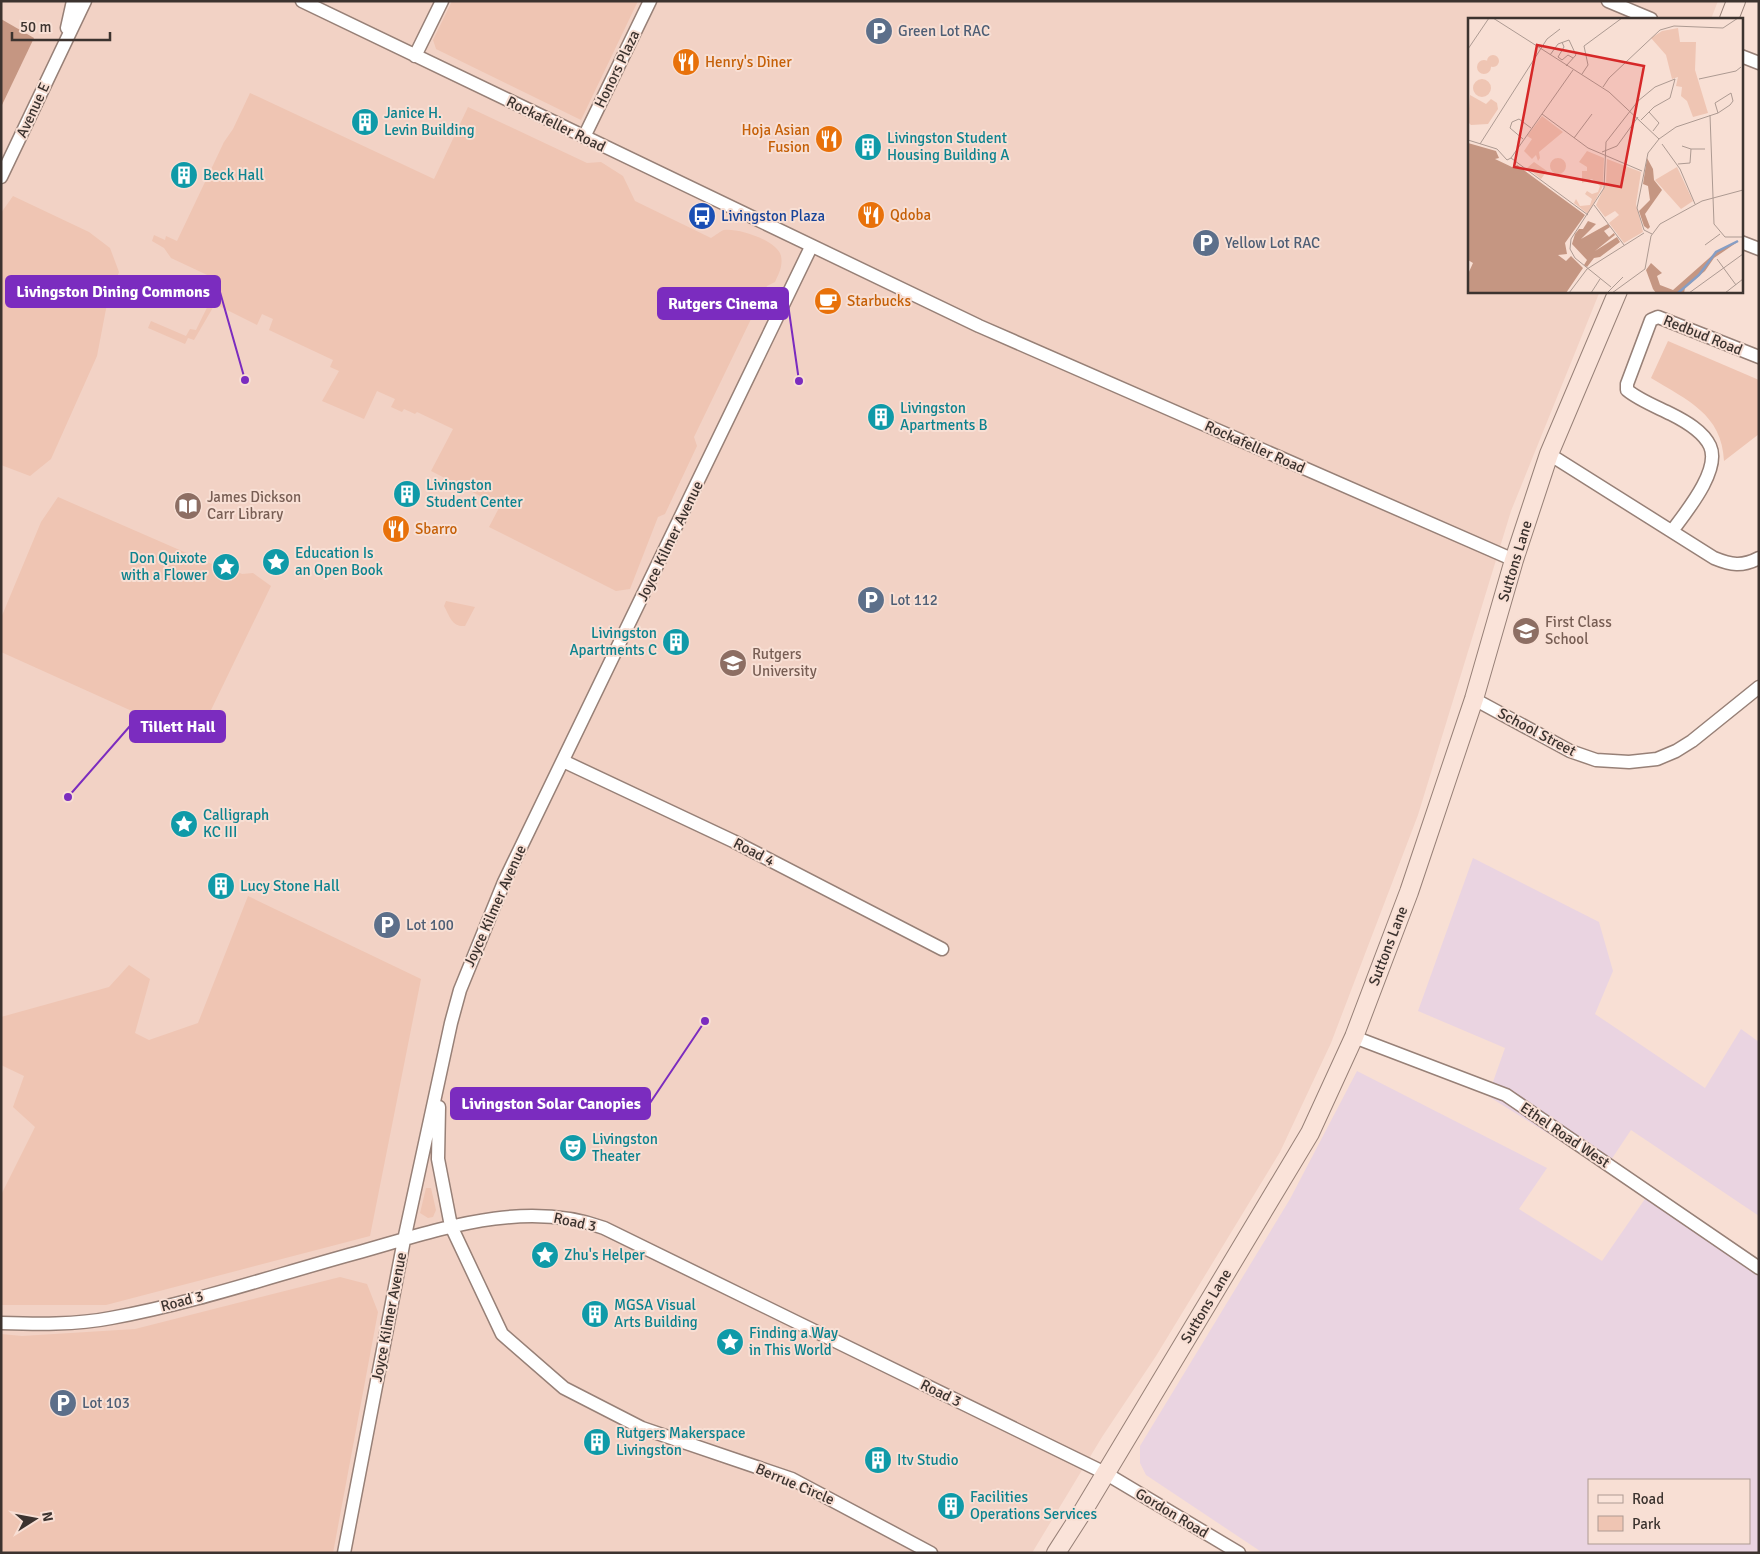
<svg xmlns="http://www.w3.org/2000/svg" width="1760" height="1554" font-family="Signika,sans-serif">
<rect width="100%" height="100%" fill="#f8dfd4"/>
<path fill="#ead4e1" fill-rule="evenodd" d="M1473,858L1599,922L1613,971L1595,1014L1705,1088L1741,1029L1759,1042V1216L1631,1130L1605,1169L1488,1096L1505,1048L1418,1011Z
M1357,1071L1547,1168L1519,1209L1602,1261L1647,1196L1759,1272V1553H1263L1146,1475L1140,1463V1446L1290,1199ZM1589,1480H1749V1543H1589Z"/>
<path fill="#f2d2c5" d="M1,1H1718L1711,19H1469V291H1600L1511,511L1418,815L1331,1043L1280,1152L1156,1356L1102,1437L1032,1553H1Z"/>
<path fill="#efc5b3" d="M452,1H638L581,120L436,49L433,40Z
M250,93L434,179L468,107L587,163L601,162L623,176L635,201L711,238C715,236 720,231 724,230C739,228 778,241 781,256C783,266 779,273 775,282L767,286L694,437L697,446L665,514L658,517L630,589L616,591L489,527L500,506L431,471L453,429L417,412L415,414L404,409L402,412L391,407L395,399L377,391L364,419L322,401L339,371L330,367L333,360L269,330L273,319L262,314L257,325L215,304L194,340L188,338L185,344L148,328L151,321L186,336L190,329L196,330L220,281L171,258L164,248L152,241L154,235L165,240L166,236L177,241L224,142L233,129Z
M13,196L89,232L110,248L119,272L106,309L97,356L51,459L30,476L1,465V213Z
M1668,341L1759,380V434L1724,461C1722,414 1687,400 1651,378Z
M58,497L214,565L225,566L242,574L253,573L271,586L196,741C182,735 171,720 154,721L1,652V618L41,522Z
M446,601L475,607L465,626C452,627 450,617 444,606Z
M248,896L421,979L370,1236L106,1305H1V1195L35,1127L13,1107L24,1076L1,1065V1017L109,987L129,965L150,979L135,1033L149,1040L198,1023Z
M426,1188H431L436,1210L433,1217L428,1218L420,1213Z
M340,1277L367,1284L378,1312L333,1553H1V1334L22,1336L135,1329Z"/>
<path fill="#c59682" d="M1,19L34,38L1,107Z"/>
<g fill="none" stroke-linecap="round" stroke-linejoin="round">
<g stroke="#978077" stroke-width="15">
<path id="street" d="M302,1L979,326L1514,560
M1608,1L1651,19
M67,28L73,1
M415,56L442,1
M1741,56L1759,63
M584,137L650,1
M1,177L85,1
M1741,242L1759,249
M1549,454L1714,558C1731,565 1742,567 1759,558
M1672,531C1686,512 1721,470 1710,446C1703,431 1685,421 1671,414C1657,407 1639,400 1627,390V384L1651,320L1658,317L1759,357
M1474,699L1570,751L1596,760L1629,762L1657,759L1676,751L1692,741L1759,687
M563,761L733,841L942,949
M1354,1037L1506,1095L1759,1268
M439,1107L438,1159L451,1226L502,1334L564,1388L642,1428L792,1479L931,1553
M1,1323C36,1324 76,1325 111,1318C194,1303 275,1275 356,1253C435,1231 522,1198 604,1228L1105,1473L1239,1553
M344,1553L404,1240L451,1023L460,990L504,882L811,247"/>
</g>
<g stroke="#978077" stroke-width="20">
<path id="secondary" d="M1729,19L1736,1
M1056,1553L1083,1511L1310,1133L1354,1037L1409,892L1474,699L1514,560L1549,454L1618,291"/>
</g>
<use href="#street" stroke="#fff" stroke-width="12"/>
<use href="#secondary" stroke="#fae3d9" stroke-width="18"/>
</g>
<defs>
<g id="parking-disc" transform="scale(1.4375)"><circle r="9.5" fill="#5c6f8a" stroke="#f8dfd4"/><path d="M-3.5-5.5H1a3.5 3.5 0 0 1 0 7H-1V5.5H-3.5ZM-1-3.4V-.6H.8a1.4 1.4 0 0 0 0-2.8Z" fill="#fff"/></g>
<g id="restaurant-disc" transform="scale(1.4375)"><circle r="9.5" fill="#e8710a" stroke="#f8dfd4"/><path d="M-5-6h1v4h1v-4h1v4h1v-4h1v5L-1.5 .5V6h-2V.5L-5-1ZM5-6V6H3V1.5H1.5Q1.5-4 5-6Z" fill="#fff"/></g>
<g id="building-disc" transform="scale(1.4375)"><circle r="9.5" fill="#0f9aa8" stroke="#f8dfd4"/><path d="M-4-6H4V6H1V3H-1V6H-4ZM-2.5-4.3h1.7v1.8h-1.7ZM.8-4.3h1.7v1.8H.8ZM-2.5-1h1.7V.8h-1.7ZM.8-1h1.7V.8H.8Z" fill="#fff"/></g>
<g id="bus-disc" transform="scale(1.4375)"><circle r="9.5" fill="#1a4fb4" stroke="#f8dfd4"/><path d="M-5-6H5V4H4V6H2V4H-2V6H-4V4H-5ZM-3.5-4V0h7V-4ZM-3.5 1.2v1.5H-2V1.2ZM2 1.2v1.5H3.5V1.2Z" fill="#fff"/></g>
<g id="cafe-disc" transform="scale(1.4375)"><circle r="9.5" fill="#e8710a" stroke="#f8dfd4"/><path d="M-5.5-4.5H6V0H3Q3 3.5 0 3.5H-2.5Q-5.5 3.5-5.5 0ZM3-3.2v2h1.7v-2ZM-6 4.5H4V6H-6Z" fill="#fff"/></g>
<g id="library-disc" transform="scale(1.4375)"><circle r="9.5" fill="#8d6e63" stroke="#f8dfd4"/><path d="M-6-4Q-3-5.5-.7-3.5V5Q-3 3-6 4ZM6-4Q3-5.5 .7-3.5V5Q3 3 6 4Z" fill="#fff"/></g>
<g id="sight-disc" transform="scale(1.4375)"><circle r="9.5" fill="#0f9aa8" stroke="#f8dfd4"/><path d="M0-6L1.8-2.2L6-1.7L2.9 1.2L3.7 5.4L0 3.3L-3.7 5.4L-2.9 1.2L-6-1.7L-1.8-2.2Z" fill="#fff"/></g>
<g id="school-disc" transform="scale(1.4375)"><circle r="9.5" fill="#8d6e63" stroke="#f8dfd4"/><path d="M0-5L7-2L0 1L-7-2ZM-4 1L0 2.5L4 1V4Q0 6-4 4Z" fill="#fff"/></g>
<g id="university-disc" transform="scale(1.4375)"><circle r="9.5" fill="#8d6e63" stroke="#f8dfd4"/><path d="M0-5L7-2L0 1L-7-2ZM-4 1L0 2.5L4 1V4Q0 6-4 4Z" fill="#fff"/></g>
<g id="theatre-disc" transform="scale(1.4375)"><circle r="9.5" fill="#0f9aa8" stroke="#f8dfd4"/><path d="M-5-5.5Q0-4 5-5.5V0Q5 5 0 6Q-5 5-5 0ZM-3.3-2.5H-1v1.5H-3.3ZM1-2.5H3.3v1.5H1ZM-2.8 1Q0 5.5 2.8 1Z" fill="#fff"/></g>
</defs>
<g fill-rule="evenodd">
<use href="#parking-disc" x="879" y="31"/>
<use href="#restaurant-disc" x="686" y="62"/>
<use href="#building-disc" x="365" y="122"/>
<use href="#restaurant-disc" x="829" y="139"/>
<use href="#building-disc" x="868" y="147"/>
<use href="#building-disc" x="184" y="175"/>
<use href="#restaurant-disc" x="871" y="215"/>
<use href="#bus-disc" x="702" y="216"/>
<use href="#parking-disc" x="1206" y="243"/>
<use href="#cafe-disc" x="828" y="301"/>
<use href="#building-disc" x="881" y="417"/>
<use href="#building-disc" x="407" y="494"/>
<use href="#library-disc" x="188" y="506"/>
<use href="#restaurant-disc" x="396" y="529"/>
<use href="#sight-disc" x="276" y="562"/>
<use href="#sight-disc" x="226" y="567"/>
<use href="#parking-disc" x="871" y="600"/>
<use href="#school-disc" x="1526" y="631"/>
<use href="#building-disc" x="676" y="642"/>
<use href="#university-disc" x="733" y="663"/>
<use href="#sight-disc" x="184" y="824"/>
<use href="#building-disc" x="221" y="886"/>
<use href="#parking-disc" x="387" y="925"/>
<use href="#theatre-disc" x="573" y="1148"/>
<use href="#sight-disc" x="545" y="1255"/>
<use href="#building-disc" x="595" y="1314"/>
<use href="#sight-disc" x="730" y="1342"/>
<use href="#parking-disc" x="63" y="1403"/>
<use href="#building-disc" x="597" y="1442"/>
<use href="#building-disc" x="878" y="1460"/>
<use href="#building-disc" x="951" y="1506"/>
</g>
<g text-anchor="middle" stroke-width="4" stroke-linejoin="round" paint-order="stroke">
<g font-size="15" fill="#4e5e75" stroke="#f8dfd4" text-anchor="start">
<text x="898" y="36">Green Lot RAC</text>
<text x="1225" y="248">Yellow Lot RAC</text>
<text x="890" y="605">Lot 112</text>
<text x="406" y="930">Lot 100</text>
<text x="82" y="1408">Lot 103</text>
</g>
<g font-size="15" fill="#c56008" stroke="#f8dfd4" text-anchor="start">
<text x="705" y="67">Henry's Diner</text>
<text x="810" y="135" text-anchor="end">Hoja Asian<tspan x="810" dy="17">Fusion</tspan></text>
<text x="890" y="220">Qdoba</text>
<text x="847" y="306">Starbucks</text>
<text x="415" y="534">Sbarro</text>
</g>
<g font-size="15" fill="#3c332f" stroke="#f8dfd4">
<text transform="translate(617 69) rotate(-64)" y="5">Honors Plaza</text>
<text transform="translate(33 110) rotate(-65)" y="5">Avenue E</text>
<text transform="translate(556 124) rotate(26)" y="5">Rockafeller Road</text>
<text transform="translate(1703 335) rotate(22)" y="5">Redbud Road</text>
<text transform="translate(1255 447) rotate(24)" y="5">Rockafeller Road</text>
<text transform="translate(670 541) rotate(-64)" y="5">Joyce Kilmer Avenue</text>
<text transform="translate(1515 561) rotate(-73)" y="5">Suttons Lane</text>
<text transform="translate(1537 732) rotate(28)" y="5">School Street</text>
<text transform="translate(754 852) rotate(27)" y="5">Road 4</text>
<text transform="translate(495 906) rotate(-66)" y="5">Joyce Kilmer Avenue</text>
<text transform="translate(1388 946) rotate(-69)" y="5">Suttons Lane</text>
<text transform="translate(1565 1135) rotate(34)" y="5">Ethel Road West</text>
<text transform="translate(575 1222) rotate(12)" y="5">Road 3</text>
<text transform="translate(182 1301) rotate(-15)" y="5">Road 3</text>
<text transform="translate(1206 1306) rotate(-59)" y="5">Suttons Lane</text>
<text transform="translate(389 1317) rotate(-79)" y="5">Joyce Kilmer Avenue</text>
<text transform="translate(941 1393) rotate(26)" y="5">Road 3</text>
<text transform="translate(795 1484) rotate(23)" y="5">Berrue Circle</text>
<text transform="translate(1172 1513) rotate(31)" y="5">Gordon Road</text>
</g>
<g font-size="15" fill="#0d838f" stroke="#f8dfd4" text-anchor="start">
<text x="384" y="118">Janice H.<tspan x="384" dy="17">Levin Building</tspan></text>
<text x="887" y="143">Livingston Student<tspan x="887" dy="17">Housing Building A</tspan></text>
<text x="203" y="180">Beck Hall</text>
<text x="900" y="413">Livingston<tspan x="900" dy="17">Apartments B</tspan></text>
<text x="426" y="490">Livingston<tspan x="426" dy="17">Student Center</tspan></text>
<text x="295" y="558">Education Is<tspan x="295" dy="17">an Open Book</tspan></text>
<text x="207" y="563" text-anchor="end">Don Quixote<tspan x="207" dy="17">with a Flower</tspan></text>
<text x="657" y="638" text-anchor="end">Livingston<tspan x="657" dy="17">Apartments C</tspan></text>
<text x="203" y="820">Calligraph<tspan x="203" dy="17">KC III</tspan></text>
<text x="240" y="891">Lucy Stone Hall</text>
<text x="592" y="1144">Livingston<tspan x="592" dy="17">Theater</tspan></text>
<text x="564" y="1260">Zhu's Helper</text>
<text x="614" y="1310">MGSA Visual<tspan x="614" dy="17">Arts Building</tspan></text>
<text x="749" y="1338">Finding a Way<tspan x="749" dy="17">in This World</tspan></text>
<text x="616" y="1438">Rutgers Makerspace<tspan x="616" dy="17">Livingston</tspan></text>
<text x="897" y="1465">Itv Studio</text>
<text x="970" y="1502">Facilities<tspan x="970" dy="17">Operations Services</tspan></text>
</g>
<g font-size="15" fill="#164399" stroke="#f8dfd4" text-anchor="start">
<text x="721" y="221">Livingston Plaza</text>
</g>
<g font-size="15" fill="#785e54" stroke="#f8dfd4" text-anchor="start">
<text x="207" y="502">James Dickson<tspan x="207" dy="17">Carr Library</tspan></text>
<text x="1545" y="627">First Class<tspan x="1545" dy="17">School</tspan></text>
<text x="752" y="659">Rutgers<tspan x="752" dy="17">University</tspan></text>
</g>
</g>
<g transform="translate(1468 18)">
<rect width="275" height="275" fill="#f8dfd4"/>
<path d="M210,10L212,24H228L227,52L240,95L225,99L219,83L213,78L214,69L208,68L210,59L204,61L198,37L183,20L194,13ZM19 43a6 6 0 1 1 12 0a6 6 0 1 1-12 0ZM9 49a7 7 0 1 1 14 0a7 7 0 1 1-14 0ZM5 70a9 9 0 1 1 18 0a9 9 0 1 1-18 0ZM2,77L18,86L23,81L29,85L30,91L20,106L3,107L0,104ZM74,98L95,114L71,134L72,140L70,143L68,137L64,141L56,133L64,121L59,118ZM119,133L136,140L135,168L120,196L106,185L108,181L112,188L122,187L124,181L117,176L119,173L124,176L130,174L132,168L124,161L114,165V153H119V149L111,144ZM82 148a8 8 0 1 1 16 0a8 8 0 1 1-16 0ZM139,141L173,154L168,186L175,214L156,225L141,205L151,197L147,193L137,199L128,187L138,165ZM66,144L79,153L73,161L59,150ZM209,149L225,183L213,191L187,162Z" fill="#efc5b3"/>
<path d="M0,125L28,133L31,140L27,141L46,150L49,147L117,197L97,225L99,236L90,237L98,243L103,238L115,250L98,275H0V256L5,245L0,242ZM179,140L185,151L186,162L194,172L177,196L182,209L180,211L176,208L171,193L182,182L180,168L175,166ZM120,203L128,206L113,221L140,206L142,209L136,213L141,219L146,215L147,217L127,233L149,219L152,224L132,239L126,240L119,249L116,247L119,242L104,226L107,216L111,211H115ZM271,223L246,240L237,253L217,270L216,275H188L185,271L178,252L183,245L194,255L189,258L192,267L205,272L248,234Z" fill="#c59682"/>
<path fill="none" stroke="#869ec5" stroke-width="2.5" d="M210,275L231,257L248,234L270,223"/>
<path fill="none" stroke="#ad9a92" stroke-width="1" d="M25,0L141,74L191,121M94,24L96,29L90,39L94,42L100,37L105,40M0,31L21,0M82,37L90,26L101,22L108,37L98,48M114,56L120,47L116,28L154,0M231,61L268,53L273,49M135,69L141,60L192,12L206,8L255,10L270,0M181,94L191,105L185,113M74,96L120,130L174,153M242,97L246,206L257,219H275M106,120L124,96M55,121L42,110L44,104L51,101L63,110M0,122L29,131L39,142L43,140L120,197M12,126L79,21L92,11M194,126L212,151L227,186M214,128L223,131H237M134,134L149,128L170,99M43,140L105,52M210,146L222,145L223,131M126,187L156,227M184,216L176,212L169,190L180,135L191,121L208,109L250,95L262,87L265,83L263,75L247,85L250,95M237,227L252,216M249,241L268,267M143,269L107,240L102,231L103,221L136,170L138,124L170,83L187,69L207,61L202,80L186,89L173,102M101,275L119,251L176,215M123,275L132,261M139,275L155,259M144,275L177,251L183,218L192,206L234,183L275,172M221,275L275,236M257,275L275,261"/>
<path fill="#d62828" fill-opacity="0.15" stroke="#d62828" stroke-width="2.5" d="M69,27L176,48L153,169L46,149Z"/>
<rect width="275" height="275" fill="none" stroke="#3c332f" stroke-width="2.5"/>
</g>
<path fill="none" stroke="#7b2cbf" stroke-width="2" d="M245 380L220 292M799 381L788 304M68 797L130 726M705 1021L650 1103"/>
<g fill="#7b2cbf" stroke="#f8dfd4" stroke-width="2">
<circle cx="245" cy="380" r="5"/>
<circle cx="799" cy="381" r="5"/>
<circle cx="68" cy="797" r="5"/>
<circle cx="705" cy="1021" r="5"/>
</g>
<g fill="#7b2cbf" stroke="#7b2cbf" stroke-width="2">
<rect x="6" y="276" width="214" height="31" rx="5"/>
<rect x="658" y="288" width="130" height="31" rx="5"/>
<rect x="130" y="711" width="95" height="31" rx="5"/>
<rect x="451" y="1088" width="199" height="31" rx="5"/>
</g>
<g font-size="16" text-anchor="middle" font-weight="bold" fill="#fff">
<text x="113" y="297">Livingston Dining Commons</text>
<text x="723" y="309">Rutgers Cinema</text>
<text x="178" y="732">Tillett Hall</text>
<text x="551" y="1109">Livingston Solar Canopies</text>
</g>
<rect width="1760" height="1554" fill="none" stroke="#3c332f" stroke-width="5"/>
<rect x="1588" y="1479" width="162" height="65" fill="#f8dfd4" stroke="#ad9a92"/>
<rect x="1598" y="1495" width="25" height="8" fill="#fae3d9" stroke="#ad9a92"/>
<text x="1632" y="1504" font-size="15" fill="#3c332f">Road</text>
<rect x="1598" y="1516" width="25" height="15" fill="#efc5b3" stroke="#ad9a92"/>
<text x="1632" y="1529" font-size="15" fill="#3c332f">Park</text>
<g transform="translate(35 1519) rotate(79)" stroke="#f8dfd4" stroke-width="4" paint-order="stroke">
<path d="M0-4L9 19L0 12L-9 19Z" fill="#3c332f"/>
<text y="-8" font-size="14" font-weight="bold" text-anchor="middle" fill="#3c332f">N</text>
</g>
<path d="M12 32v8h98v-8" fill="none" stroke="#3c332f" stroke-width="2.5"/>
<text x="20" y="32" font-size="15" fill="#3c332f" stroke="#f8dfd4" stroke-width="4" paint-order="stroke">50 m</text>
</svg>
